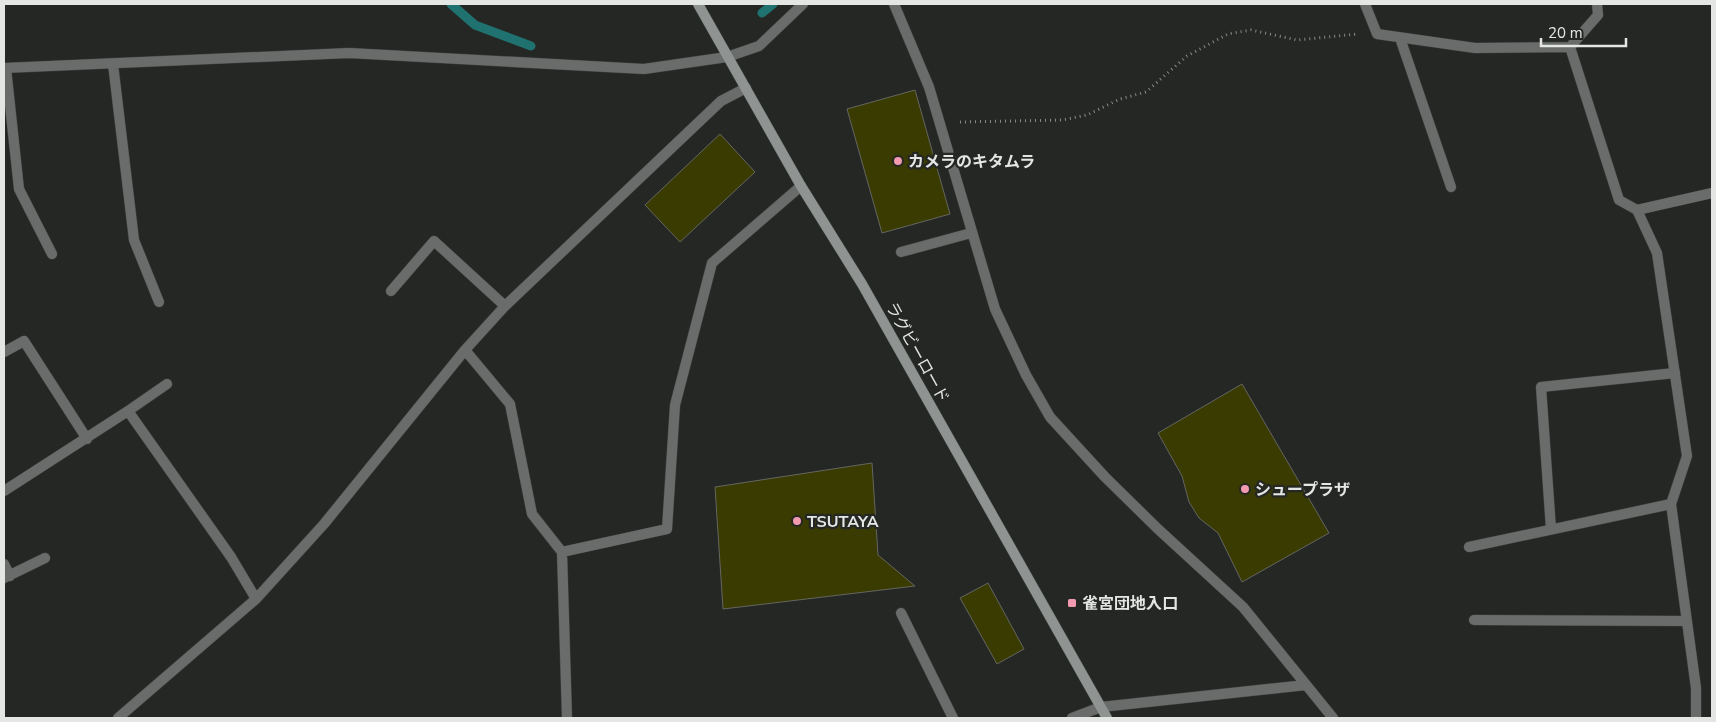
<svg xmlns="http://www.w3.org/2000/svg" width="1716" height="722" font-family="'Nunito Sans','Noto Sans JP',sans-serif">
<rect width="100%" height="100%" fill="#242723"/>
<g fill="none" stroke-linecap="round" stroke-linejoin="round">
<path stroke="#207270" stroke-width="9" d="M451,4L475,25L531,46
M762,13L773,4"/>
</g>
<path fill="#3a3b00" stroke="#656661" d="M915,90L950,214L882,233L847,109Z
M720,134L755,172L680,242L645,205Z
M1242,384L1329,533L1242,582L1218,533L1199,518L1189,502L1182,476L1158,433Z
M872,463L878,555L915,586L723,609L715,487Z
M988,583L1024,649L997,664L960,598Z"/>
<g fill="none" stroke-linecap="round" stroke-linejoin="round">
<g stroke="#3f423e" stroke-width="11">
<path id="lane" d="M1551,529L1541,387L1675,373
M1469,547L1671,504
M1474,620L1686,621"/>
</g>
<g stroke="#3f423e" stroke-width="11">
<path id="street" d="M894,4L929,87L995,309L1026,375L1050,417L1105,477L1158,529L1243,607L1333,718
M1365,4L1377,34L1475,48L1570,47L1598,15L1597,4
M1400,38L1451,187
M1570,47L1619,200L1637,210L1657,253L1687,456L1671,504L1696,688V718
M113,64L134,240L159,302
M4,68L349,53L644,69L727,57L759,46L803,4
M6,68L19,189L52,254
M1637,210L1712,193
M901,252L971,233
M391,291L434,241L505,306
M465,350L510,404L532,514L562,552L667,529L675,405L712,263L801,186
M4,352L24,341L87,439
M128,411L167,384
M4,491L128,411L231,557L256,599
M562,552L567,718
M4,564L10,576
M4,578L45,558
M901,613L953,718
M118,718L256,599L324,524L465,350L505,306L721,101L746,88
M1072,718L1101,707L1306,685"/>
</g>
<g stroke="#3f423e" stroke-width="11">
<path id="secondary" d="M698,4L801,186L862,284L1107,718"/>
</g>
<path stroke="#878a86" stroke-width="3" stroke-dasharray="1 4" stroke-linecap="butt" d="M960,122L1062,120L1087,115L1120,99L1146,92L1187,56L1228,34L1251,30L1297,40L1358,34"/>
<use href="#lane" stroke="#696c6a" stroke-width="10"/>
<use href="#street" stroke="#696c6a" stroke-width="10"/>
<use href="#secondary" stroke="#8f9391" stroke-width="10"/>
</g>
<g fill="#f29ab0" stroke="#242723" stroke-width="2">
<circle cx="898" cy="161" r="5"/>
<circle cx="1245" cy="489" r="5"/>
<circle cx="797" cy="521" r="5"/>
<rect x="1067" y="598" width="10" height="10" rx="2.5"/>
</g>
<g text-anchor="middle" stroke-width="4.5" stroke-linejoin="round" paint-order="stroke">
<g font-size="16" font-weight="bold" fill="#e4e6e3" stroke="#242723" text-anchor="start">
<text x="908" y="167">カメラのキタムラ</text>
<text x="1255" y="495">シュープラザ</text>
<text x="807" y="527">TSUTAYA</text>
<text x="1082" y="609">雀宮団地入口</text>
</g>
<g font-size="16" fill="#e4e6e3" stroke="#242723">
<text transform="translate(918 352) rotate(61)" y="6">ラグビーロード</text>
</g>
</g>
<rect width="1716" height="722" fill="none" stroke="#e4e6e3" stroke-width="10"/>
<path d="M1541 38v8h85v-8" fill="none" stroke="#e4e6e3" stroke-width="2.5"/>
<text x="1548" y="38" font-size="15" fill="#e4e6e3" stroke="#242723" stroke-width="4" paint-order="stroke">20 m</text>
</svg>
